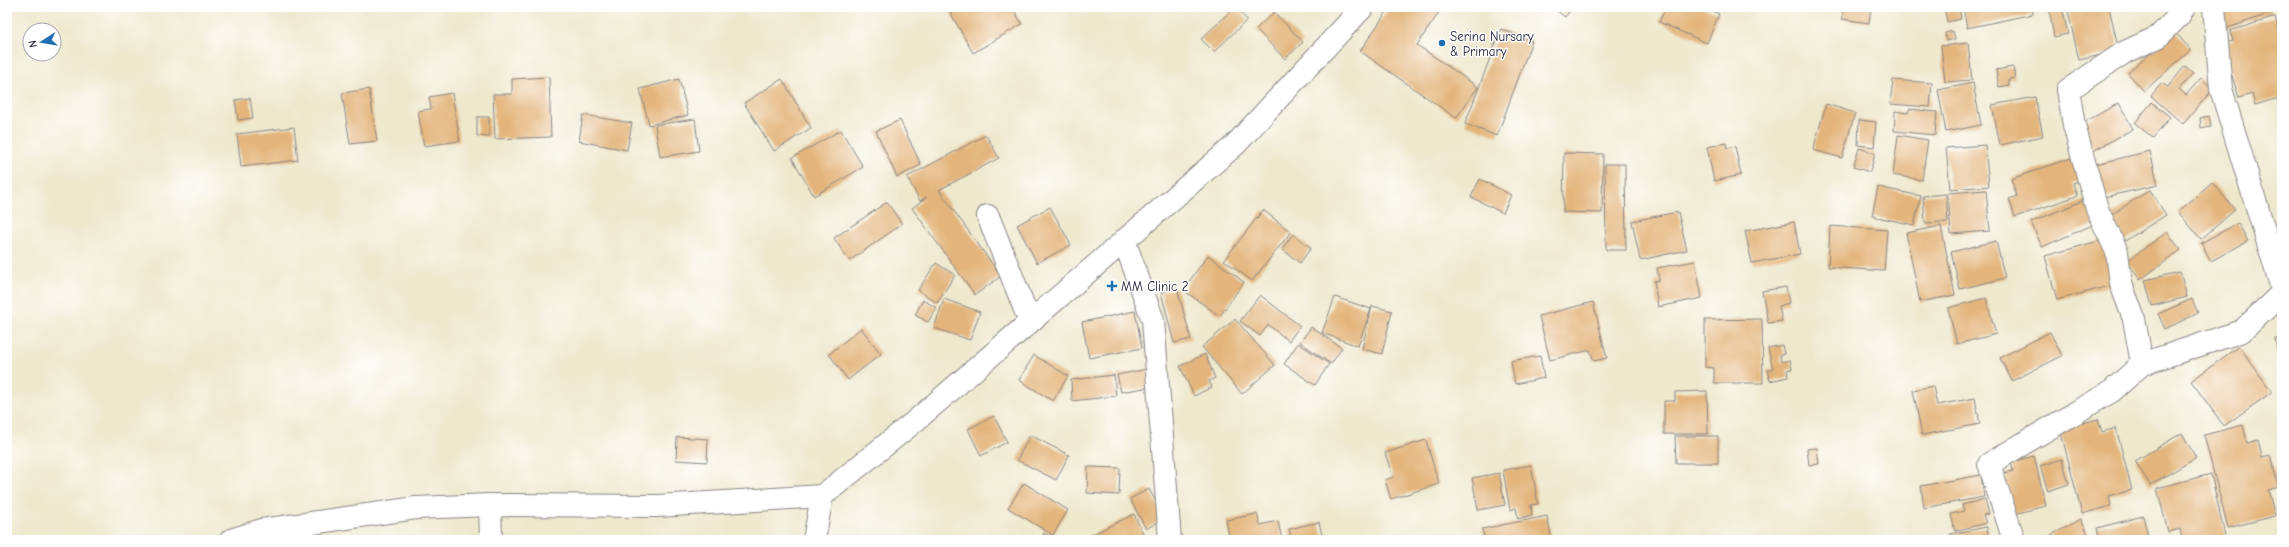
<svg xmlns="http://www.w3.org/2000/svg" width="2289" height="547" font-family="'Comic Neue',sans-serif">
<rect width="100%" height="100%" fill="#fff"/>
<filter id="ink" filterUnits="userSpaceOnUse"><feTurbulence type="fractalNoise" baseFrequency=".025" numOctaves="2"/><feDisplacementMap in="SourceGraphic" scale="8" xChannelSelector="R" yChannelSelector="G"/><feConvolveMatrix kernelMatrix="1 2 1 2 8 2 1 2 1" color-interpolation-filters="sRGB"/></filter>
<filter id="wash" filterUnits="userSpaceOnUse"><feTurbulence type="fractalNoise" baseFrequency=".012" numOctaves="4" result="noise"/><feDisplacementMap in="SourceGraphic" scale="16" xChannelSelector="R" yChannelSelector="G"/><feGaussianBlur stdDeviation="0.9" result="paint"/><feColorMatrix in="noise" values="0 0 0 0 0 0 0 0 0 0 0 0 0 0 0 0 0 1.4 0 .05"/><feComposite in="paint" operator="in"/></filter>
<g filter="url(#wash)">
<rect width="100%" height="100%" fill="#eee8cd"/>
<g id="blocks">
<path fill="#e3b57b" d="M959,7H1012L1022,24L973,53L950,12Z
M1235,7L1247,20L1214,52L1201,39Z
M1390,7H1434L1440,11L1417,45L1478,87L1456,118L1360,51Z
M1552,7H1573L1565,17Z
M1666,7H1703L1719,14L1707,43L1659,22Z
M1844,7H1871L1869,23L1842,19Z
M1944,7H1959L1961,19L1947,22Z
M1963,7H2032L2033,14L1967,28Z
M2062,7L2068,34L2054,37L2049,9Z
M2067,7H2109L2119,51L2079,60Z
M2218,7H2269L2271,13L2220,31Z
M1274,12L1303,42L1285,59L1256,29Z
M2275,17L2282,40V97L2255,105L2252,94L2239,98L2222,44L2233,41L2230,31Z
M1501,29L1532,41L1497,136L1465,124Z
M1953,31L1955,39L1946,41L1945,33Z
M2175,32L2191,50L2144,91L2128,73Z
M1968,43L1972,80L1945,82L1941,46Z
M2185,66L2193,73L2179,89L2186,95L2201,78L2213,89L2183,124L2151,96L2162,83L2168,87Z
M2013,67L2015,78L2009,79V85L1999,87L1996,70Z
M549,77L551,137L495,139L493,94H512V79Z
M679,79L688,115L649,125L640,89Z
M782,79L811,128L774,151L744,103Z
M1893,80L1932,83L1930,107L1890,104Z
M1973,83L1981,125L1946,132L1938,90Z
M369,89L377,141L350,144L342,93Z
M452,93L460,141L424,146L418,111L431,109L429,97Z
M2035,97L2043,136L2000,145L1992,105Z
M250,98L253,118L238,120L235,100Z
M2152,102L2170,117L2153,138L2135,123Z
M2119,103L2133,129L2093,151L2079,125Z
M1826,104L1855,113L1842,158L1813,150Z
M1909,109L1937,112L1935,135L1894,131L1895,111L1908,113Z
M583,115L632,123L627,150L579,141Z
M2209,116L2211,126L2201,128L2200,118Z
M477,117H489V137L477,136Z
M695,119L699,151L660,157L655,125Z
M900,120L921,165L897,177L876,131Z
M1859,120L1876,122L1874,147L1858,145Z
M294,127L298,160L241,167L237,134Z
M841,130L863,167L814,196L792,158Z
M986,135L999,158L939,190L1001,276L975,295L912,208L927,197L920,201L907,177Z
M1898,135L1928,140L1922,180L1893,175Z
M1726,143L1727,148L1735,146L1741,175L1714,181L1707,147Z
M1985,145L1989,186L1950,189L1946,148Z
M1859,148L1875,153L1870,172L1853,167Z
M2150,151L2158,185L2100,198L2092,165Z
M1564,153L1603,154L1602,213L1563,212Z
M2071,158L2079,181L2073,183L2077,196L2015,217L2009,199L2017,196L2011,179Z
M1605,164H1625L1626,250H1606Z
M1480,179L1511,195L1503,213L1471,197Z
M2212,182L2235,210L2201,239L2178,212Z
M1878,187L1921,196L1914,225L1872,216Z
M1986,190L1990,231L1951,234L1948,193Z
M2150,190L2166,215L2120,244L2104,219Z
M1946,194L1948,222L1925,223L1923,196Z
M2085,200L2095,224L2042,247L2031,222Z
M887,202L902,224L849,261L834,238Z
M1050,207L1071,245L1037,263L1017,225Z
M1263,210L1291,232L1252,281L1224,260Z
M1678,212L1687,250L1640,260L1632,221Z
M1794,222L1800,254L1752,263L1745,231Z
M2238,223L2248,241L2211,261L2201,243Z
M1830,226L1887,230L1884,271L1828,267Z
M1941,226L1955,295L1920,302L1906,233Z
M2167,232L2181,250L2140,280L2127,261Z
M1293,234L1311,248L1300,263L1282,249Z
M2106,239L2117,284L2057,300L2045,256Z
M1996,241L2005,278L1960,289L1951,252Z
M1208,255L1244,282L1220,316L1183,290Z
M1695,261L1702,298L1658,307L1654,281L1659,280L1657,268Z
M936,263L955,275L937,303L918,290Z
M2180,272L2187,297L2152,306L2145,280Z
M1786,287L1789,303L1779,306L1782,321L1768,323L1762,291Z
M1177,288L1191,339L1174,343L1161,292Z
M1260,295L1300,326L1289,341L1268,325L1260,336L1240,321Z
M1335,297L1371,309L1358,346L1322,333Z
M1986,298L1996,334L1957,344L1948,308Z
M944,299L980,312L970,340L934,328Z
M2192,299L2198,313L2165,329L2158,314Z
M923,300L937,308L928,322L915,315Z
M1593,302L1607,358L1594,361L1590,350L1550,360L1539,316Z
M1372,306L1392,311L1382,354L1362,349Z
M1135,311L1142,348L1089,358L1082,322Z
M1235,319L1275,365L1242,394L1202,347Z
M1762,319L1763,383H1714V368L1705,367V320Z
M1311,327L1342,348L1331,364L1300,342Z
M861,328L881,354L848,380L829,354Z
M2050,332L2062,356L2012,381L2000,358Z
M2282,338V365H2280L2275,339Z
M1298,343L1329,364L1315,385L1284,364Z
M1782,345L1784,354L1780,355L1781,362L1790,360L1792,369L1787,370L1788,377L1770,381L1767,370L1773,369L1768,348Z
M2239,346L2272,392L2224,426L2191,381Z
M1205,354L1215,378L1209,381L1212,387L1194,396L1180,366Z
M1034,355L1068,376L1053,401L1019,380Z
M1540,356L1544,378L1515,384L1511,361Z
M1147,369L1150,387L1121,392L1117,375Z
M1114,375L1116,396L1072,401L1071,380Z
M1933,386L1937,405L1975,398L1980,424L1922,435L1913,390Z
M1707,391L1708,434H1664V401H1675V392Z
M994,416L1007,442L981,456L968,429Z
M2098,419L2102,432L2116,428L2132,490L2109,496L2111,506L2082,514L2060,429Z
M2243,425L2247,443L2258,440L2262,457L2270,455L2279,487L2268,490L2275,516L2228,528L2204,435Z
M2182,433L2196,458L2150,485L2135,461Z
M1030,435L1069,455L1056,480L1017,460Z
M1675,436H1718V463H1676Z
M677,437L708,439L707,462L676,460Z
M1426,440L1439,484L1391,499L1385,480L1393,477L1385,453Z
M1817,448L1819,464L1809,465L1807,449Z
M2034,456L2046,506L2014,514L2004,473L2013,471L2011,462Z
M2062,459L2069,484L2048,491L2040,466Z
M1531,465L1538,504L1531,505L1532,515L1518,519L1516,508L1510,510L1503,470Z
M1088,467L1120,468L1119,495L1087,493Z
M1499,473L1505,505L1478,510L1472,478Z
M2211,474L2226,540H2182L2180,529L2168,532L2157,488Z
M1981,475L1984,497L1924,508L1921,486Z
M1024,483L1068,510L1053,535L1008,508Z
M1149,489L1165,518L1146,529L1130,499Z
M1985,499L1989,514L1983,515L1986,523L1955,531L1951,514L1964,511L1962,505Z
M1134,514L1146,540H1083V539Z
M1257,514L1260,525L1278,521L1282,540H1230L1226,520Z
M1547,516L1552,540H1485L1482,529Z
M2143,516L2149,540H2100L2097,528Z
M2081,519L2089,536L2082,540H2042Z
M1319,522L1323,540H1292L1289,529Z
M1987,527L1989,540H1951L1950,534Z
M1044,533L1055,540H1040Z"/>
</g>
</g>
<g filter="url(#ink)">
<use href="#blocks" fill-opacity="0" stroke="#888584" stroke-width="1"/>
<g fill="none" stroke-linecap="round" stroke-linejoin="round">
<g stroke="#888584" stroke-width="24">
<path id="minor" d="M2214,7L2221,89L2282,289
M988,216L1030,322
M1124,240L1153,320L1170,540
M2142,364L2242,331L2282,293
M490,505L491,540
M231,540L262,530L416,508L490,505L657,506L822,496L914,422L1235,145L1363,7
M814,540L822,496
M2014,540L1989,464L2112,391L2142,364L2134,319L2121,284L2117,252L2097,209L2074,125L2068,90L2125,52L2158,37L2179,16L2184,7"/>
</g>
<use href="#minor" stroke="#fff" stroke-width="22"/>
</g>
</g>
<g fill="#1f6fb2" stroke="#fff" stroke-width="1.5">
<circle cx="1442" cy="43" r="4"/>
<path d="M1110 280h4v4h4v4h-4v4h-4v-4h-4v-4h4z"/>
</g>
<g text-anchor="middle" stroke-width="3" stroke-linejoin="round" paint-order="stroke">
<g font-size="13" fill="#22223b" stroke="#fff" text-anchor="start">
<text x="1450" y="41">Serina Nursary<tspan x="1450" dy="15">&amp; Primary</tspan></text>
<text x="1121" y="291">MM Clinic 2</text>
</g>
</g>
<rect width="2289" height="547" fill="none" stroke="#fff" stroke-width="24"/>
<g transform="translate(42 42) rotate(258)"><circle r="19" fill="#ffffff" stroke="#a7a7b1"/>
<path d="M0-3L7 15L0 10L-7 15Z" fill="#1f6fb2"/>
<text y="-6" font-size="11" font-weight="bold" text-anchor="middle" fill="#22223b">N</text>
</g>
</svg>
